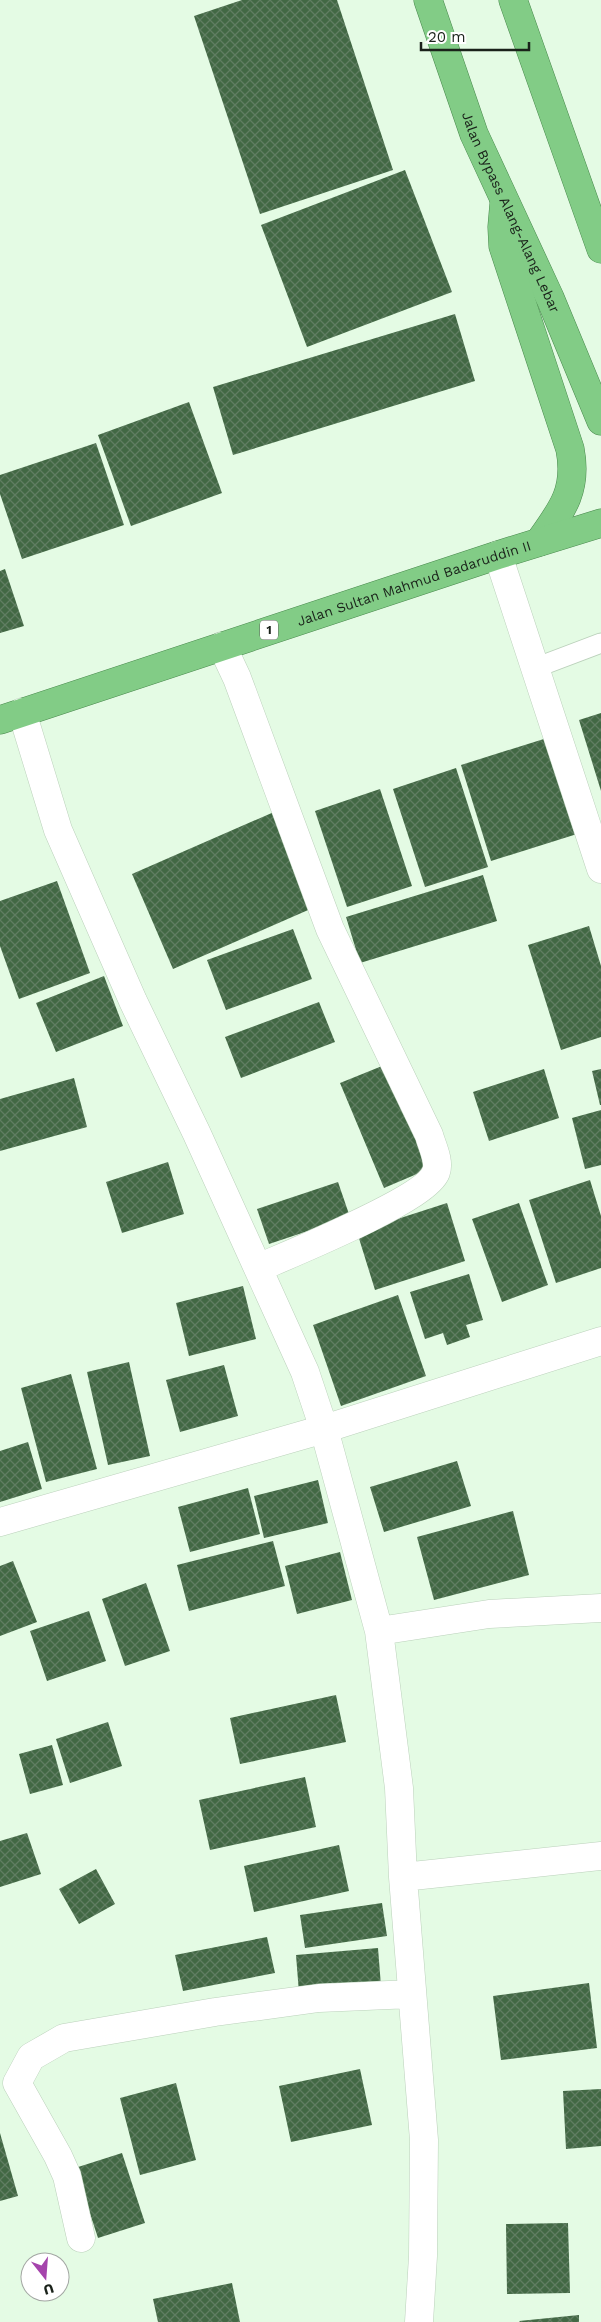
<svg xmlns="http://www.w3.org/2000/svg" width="601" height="2322" font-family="'Work Sans',sans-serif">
<defs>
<pattern id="building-cross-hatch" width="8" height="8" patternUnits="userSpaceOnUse" patternTransform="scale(1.25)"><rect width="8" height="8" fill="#426844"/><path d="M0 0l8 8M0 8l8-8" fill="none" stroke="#607d62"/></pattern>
</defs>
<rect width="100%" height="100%" fill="#e4fbe4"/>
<path fill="url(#building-cross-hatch)" d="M242,0H337L393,170L260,214L194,16Z
M405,170L452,292L307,347L261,225Z
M455,314L475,381L233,455L213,387Z
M189,402L222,493L131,526L98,435Z
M96,443L124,525L22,559L0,494V475Z
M5,569L24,626L0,633V571Z
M601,713V791L579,720Z
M547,738L577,834L491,861L461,765Z
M456,768L488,867L425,887L393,789Z
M380,789L412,886L347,907L315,811Z
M274,812L315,907L173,969L132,874Z
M483,875L497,921L360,963L346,917Z
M57,881L90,973L19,999L0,946V901Z
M589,926L601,966V1037L561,1050L528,945Z
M293,929L312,979L226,1010L207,960Z
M104,976L123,1026L56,1052L36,1003Z
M319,1002L335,1042L241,1078L225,1037Z
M387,1064L431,1168L384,1188L340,1083Z
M544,1069L559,1118L489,1141L473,1092Z
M601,1069V1105H600L592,1071Z
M74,1078L87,1127L0,1151V1099Z
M601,1110V1165L585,1169L572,1118Z
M168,1162L184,1214L122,1233L106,1182Z
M590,1180L601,1216V1268L556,1283L529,1200Z
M338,1182L350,1217L269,1244L257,1209Z
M447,1203L465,1261L375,1290L357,1232Z
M519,1203L548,1285L502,1302L472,1219Z
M469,1274L483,1320L466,1325L470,1337L447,1345L443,1333L425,1339L410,1292Z
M243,1286L256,1339L189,1356L176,1303Z
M398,1295L426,1376L341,1406L313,1325Z
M129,1362L150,1456L108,1465L87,1372Z
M224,1365L238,1416L180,1432L166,1380Z
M71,1374L97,1469L46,1482L21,1388Z
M28,1442L42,1489L0,1502V1451Z
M457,1461L471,1506L384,1532L370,1487Z
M318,1480L328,1523L264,1538L254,1496Z
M248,1488L260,1534L190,1552L178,1507Z
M513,1511L529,1575L434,1600L417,1537Z
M273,1541L285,1586L189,1611L177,1565Z
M340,1552L352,1600L297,1614L285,1566Z
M13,1561L37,1622L0,1636V1566Z
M146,1583L170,1651L125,1666L102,1599Z
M89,1611L106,1661L47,1681L30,1631Z
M336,1695L346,1742L240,1764L230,1718Z
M108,1722L122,1766L70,1783L56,1739Z
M52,1745L63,1785L30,1794L19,1754Z
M305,1777L316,1827L210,1850L199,1800Z
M27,1833L41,1874L0,1887V1841Z
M339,1845L349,1891L254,1912L244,1866Z
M96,1869L115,1904L79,1924L59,1889Z
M382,1903L387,1936L305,1948L300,1915Z
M267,1937L275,1973L183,1991L175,1955Z
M378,1948L381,1986L299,1993L296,1955Z
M589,1983L597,2048L501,2060L493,1996Z
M360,2069L372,2125L291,2142L279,2086Z
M176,2083L196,2160L140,2175L120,2098Z
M601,2089V2146L566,2149L563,2091Z
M0,2133L18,2196L0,2201Z
M122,2153L145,2223L98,2238L75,2168Z
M568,2223L570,2293L507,2294L506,2224Z
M232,2283L240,2322H158L153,2299Z
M579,2315V2322H520L519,2321Z"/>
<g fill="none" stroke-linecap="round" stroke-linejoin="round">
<g stroke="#bbd1bb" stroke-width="21">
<path id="service" d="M535,668L601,643"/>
</g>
<g stroke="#bbd1bb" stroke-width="29">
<path id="minor" d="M498,555L601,869
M222,646L237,678L330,929L429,1135C432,1146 440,1161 436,1172C426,1199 290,1254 258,1268
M22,712L58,830L133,1001L197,1134L305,1372L324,1429L379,1631L399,1788L403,1877L424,2140L423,2256L419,2322
M0,1522L324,1429L601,1341
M379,1631L489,1614L601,1608
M403,1877L601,1856
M17,2083L31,2057L64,2038L215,2012L319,1998L412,1994
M17,2083L58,2156L67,2176L81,2238"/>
</g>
<g stroke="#49884d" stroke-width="29">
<g id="trunk">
<path id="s1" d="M428,0L474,134L550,298L601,421"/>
<path d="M513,0L601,249"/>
<path d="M504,204L502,227L503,246L570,449C578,490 562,510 539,542"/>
<path id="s2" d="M0,720L498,555L601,523"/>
</g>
</g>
<use href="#service" stroke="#fff" stroke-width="19"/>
<use href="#minor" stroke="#fff" stroke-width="28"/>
<use href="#trunk" stroke="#82cc86" stroke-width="28"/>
</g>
<g text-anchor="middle" stroke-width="5" stroke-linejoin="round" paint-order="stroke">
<rect fill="#fff" stroke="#5f645f" stroke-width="1" x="260" y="620.5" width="18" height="19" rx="4"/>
<g font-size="12" font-weight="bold" fill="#1a221a">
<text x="269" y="634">1</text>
</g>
<g font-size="14" fill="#1a221a" stroke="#fff">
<text dy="5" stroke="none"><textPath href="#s1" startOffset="228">Jalan Bypass Alang-Alang Lebar</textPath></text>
<text dy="5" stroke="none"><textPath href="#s2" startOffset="436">Jalan Sultan Mahmud Badaruddin II</textPath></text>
</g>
</g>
<g transform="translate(45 2277) rotate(163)"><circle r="24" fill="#ffffff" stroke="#a3a7a3"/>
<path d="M0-4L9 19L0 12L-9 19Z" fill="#a544ac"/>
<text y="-8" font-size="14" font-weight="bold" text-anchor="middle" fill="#1a221a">U</text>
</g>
<path d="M421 42v8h108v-8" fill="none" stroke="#1a221a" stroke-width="2.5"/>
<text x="428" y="42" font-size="15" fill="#1a221a" stroke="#ffffff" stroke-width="4" paint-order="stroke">20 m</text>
</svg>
